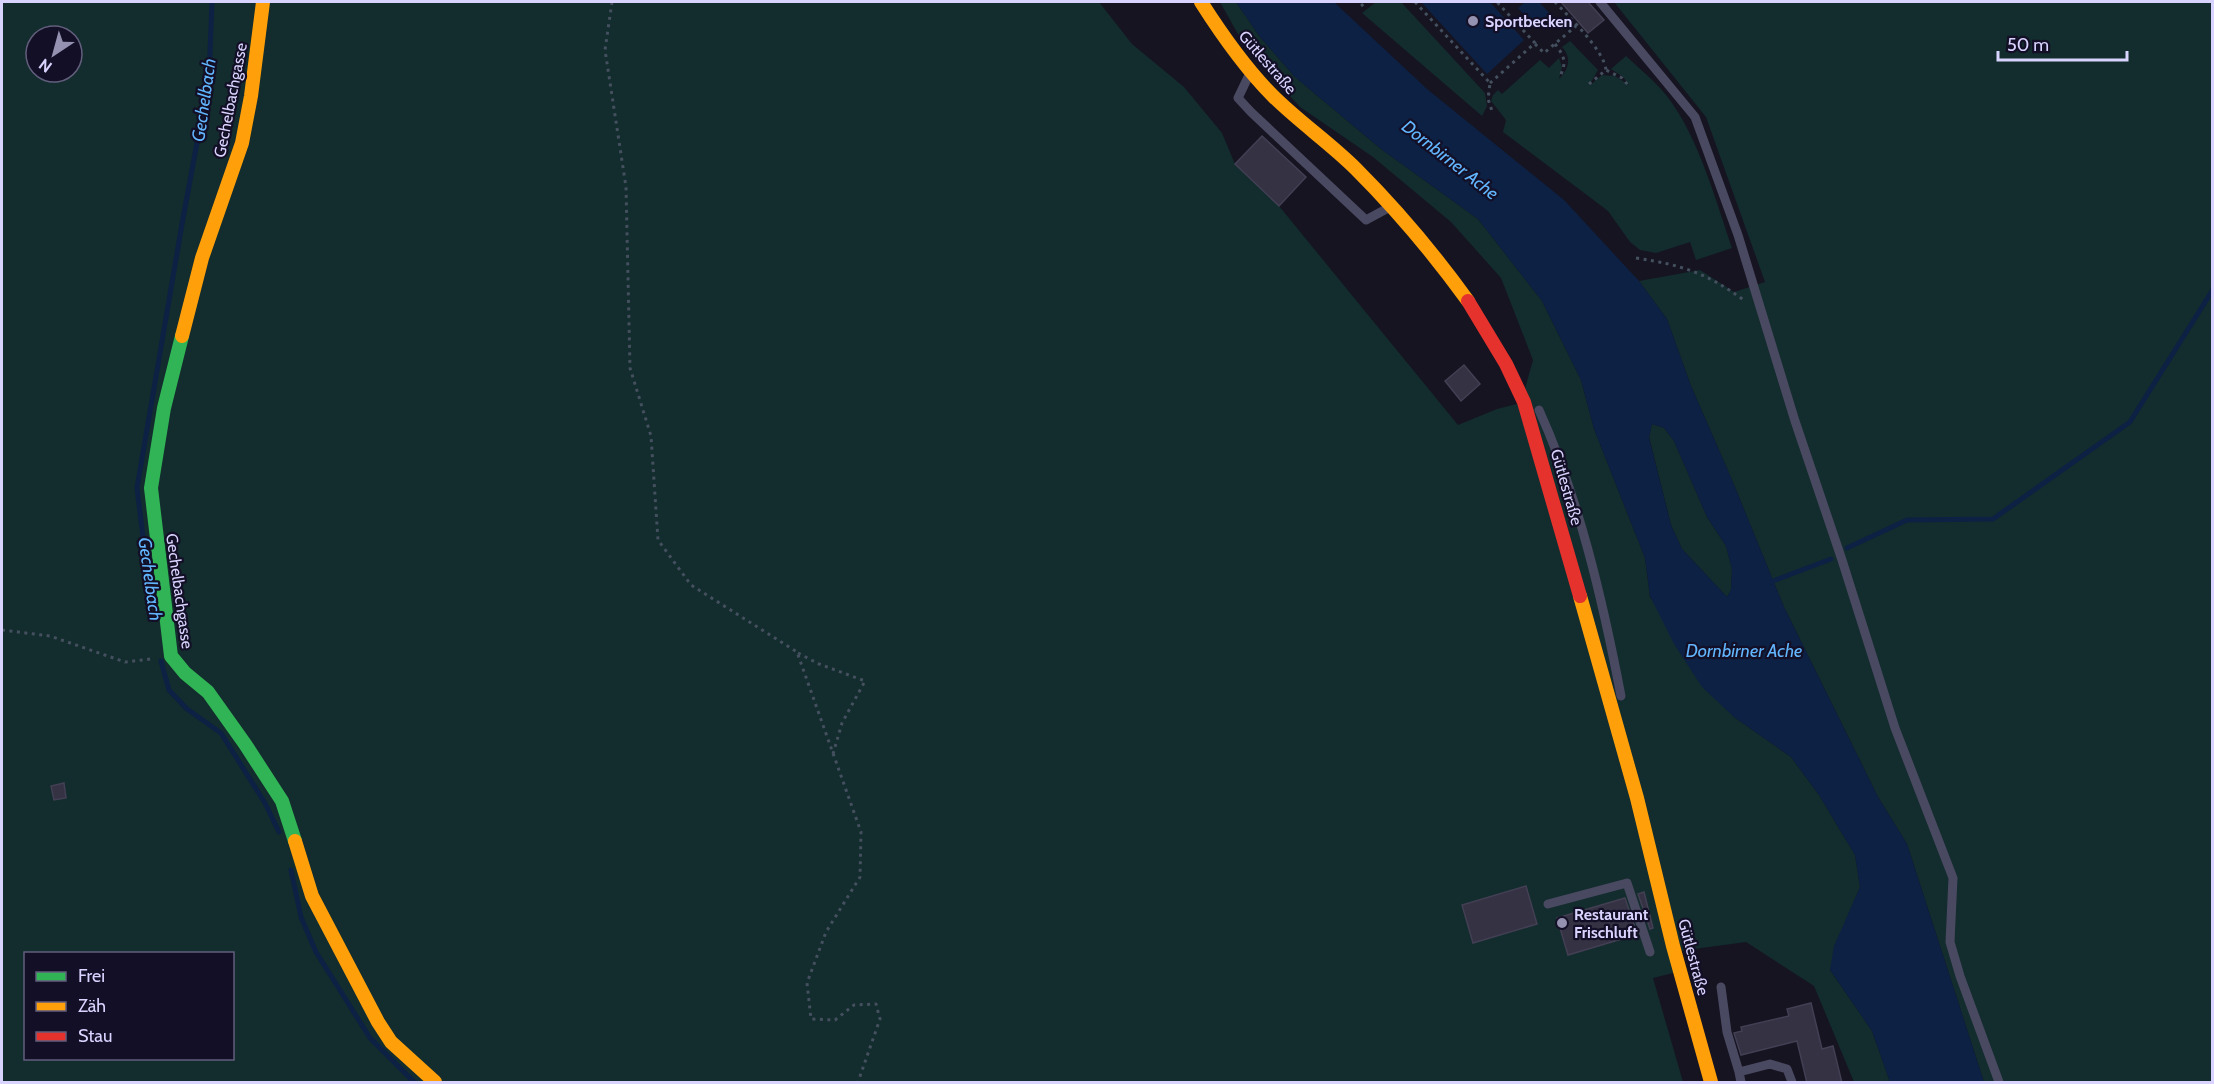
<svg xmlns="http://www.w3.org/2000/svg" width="2214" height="1084" font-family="Cabin,sans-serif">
<rect width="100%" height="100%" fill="#161421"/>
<path fill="#132c2d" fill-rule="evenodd" d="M2,2H1099L1132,44L1184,87L1222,133L1235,164L1279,206L1458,425L1497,409L1521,403L1533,360L1501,278L1451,222L1373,157L1300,107L1247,50L1220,2H1236L1260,37L1295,77L1381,149L1478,219L1542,301L1581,380L1594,429L1645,558L1650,597L1734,717L1791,757L1819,795L1855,855L1860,887L1848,916L1830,970L1872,1031L1890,1082H1854L1814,986L1746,942L1672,952L1677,972L1653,978L1683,1082H2ZM36,36H72V72H36ZM26,954H232V1058H26Z
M1376,2H1401L1485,93L1487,106L1482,116L1362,13Z
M1614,2H2212V1082H1984L1907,844L1878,797L1784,607L1732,480L1691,386L1667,319L1639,281L1700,270L1734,292L1765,282L1706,117Z
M1570,41L1598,70L1589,86L1602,75L1615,76L1629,85L1623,77L1611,69L1626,56C1642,71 1660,85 1672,103C1700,143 1716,201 1732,248L1696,260L1690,242L1656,253L1640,250L1630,242L1608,211L1503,132L1506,120L1491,101L1493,95L1498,90L1502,94L1540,60L1549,68L1559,58L1562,67L1559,79C1569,69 1572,58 1562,47Z
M1652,424L1664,428L1674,441L1707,517L1726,546L1732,569L1731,590L1727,597L1682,549L1671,525L1649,437Z"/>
<path fill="#0d2144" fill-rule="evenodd" d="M1236,2H1334L1427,89L1564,200L1639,281L1667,319L1691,386L1732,480L1784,607L1878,797L1907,844L1984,1082H1890L1872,1031L1830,970L1834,946L1860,887L1855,855L1819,795L1791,757L1734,717L1702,687L1674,644L1650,596L1645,558L1594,429L1581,380L1542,301L1478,219L1381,149L1295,77L1260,37ZM1652,424L1664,428L1674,441L1707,517L1726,546L1732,569L1731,590L1727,597L1682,549L1671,525L1649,438Z
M1421,2H1490L1524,40L1487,74Z
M1525,2H1539L1552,16L1537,29L1518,8Z"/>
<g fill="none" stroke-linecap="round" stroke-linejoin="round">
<path stroke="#0d2144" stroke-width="5" d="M1847,548L1907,520L1993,519L2130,422L2212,291
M1768,583L1831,559
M151,602L137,488L182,224L209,78L212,2
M161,661L169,690L187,709L221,733L265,803L279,832
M291,870L301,917L316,952L370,1038L414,1082"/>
</g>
<path fill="#343243" stroke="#433f54" stroke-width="1.5" d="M1561,2H1588L1604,20L1588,33Z
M1262,136L1306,177L1279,206L1235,164Z
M1464,365L1480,384L1461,401L1445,381Z
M64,783L66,798L54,800L51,786Z
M1526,886L1537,924L1473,943L1462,905Z
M1644,892L1653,928L1650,929L1638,894Z
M1625,898L1637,933L1635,935L1568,955L1557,918Z
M1811,1003L1822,1049L1833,1046L1842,1083H1807L1797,1041L1741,1055L1734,1033L1742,1031L1741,1027L1789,1016L1787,1009Z"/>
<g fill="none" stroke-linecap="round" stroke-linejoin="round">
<path stroke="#44505f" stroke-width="3" stroke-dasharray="3 4.5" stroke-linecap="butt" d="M612,2L605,50L626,187L630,368L651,436L658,540L691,585L797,652L861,832L860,877L826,932L807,983L811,1019L835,1020L854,1005L876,1004L880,1019L858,1082
M1415,2L1490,83L1488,99L1493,114
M1555,2C1569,17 1604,50 1606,70
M1361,6L1366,2
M1535,44L1544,53L1576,26
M1555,44C1565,57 1567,63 1559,78
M1490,83L1535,43L1497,2
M1589,84L1606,70L1622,78L1628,85
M1636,258C1682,265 1707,273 1745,301
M2,630L50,636L125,662L151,659
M798,653L819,664L865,681L842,723L833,754"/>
<path stroke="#4a4962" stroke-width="9" d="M1600,2L1695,117L1738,235L1795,421L1842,560L1895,728L1953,878L1950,942L1960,976L1999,1082
M1250,73L1238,98L1251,112L1366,220L1390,207
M1539,410C1579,498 1603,602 1621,696
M1548,904L1627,883L1650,952
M1721,987L1727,1032L1739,1072
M1741,1082L1739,1072L1770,1064L1787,1069L1792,1082"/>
<path stroke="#30b455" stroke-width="14" d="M182,336L164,408L151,488L171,656L185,673L208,692L245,744L282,801L295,841"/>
<path stroke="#ff9f0a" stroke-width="14" d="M1201,2C1222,35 1245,68 1273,96C1299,122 1330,143 1356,169C1397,210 1434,254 1468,301
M182,336L202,258L242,143L251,96L263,2
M1580,596L1637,798L1673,946L1711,1082
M295,841L312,896L378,1022L391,1042L435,1082"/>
<path stroke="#e5322d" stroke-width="14" d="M1468,301L1506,364L1524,402L1580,596"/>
</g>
<g fill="#9591b1" stroke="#130f26" stroke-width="2">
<circle cx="1473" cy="21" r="6"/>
<circle cx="1562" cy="923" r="6"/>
</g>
<g text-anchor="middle" stroke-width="4.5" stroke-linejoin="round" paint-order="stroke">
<g font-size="16" font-weight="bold" fill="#d9d4ff" stroke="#130f26" text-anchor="start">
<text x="1485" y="27">Sportbecken</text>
<text x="1574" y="920">Restaurant<tspan x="1574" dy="18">Frischluft</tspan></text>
</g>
<g font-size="16" fill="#d9d4ff" stroke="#130f26">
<text transform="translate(1268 62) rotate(49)" y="6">Gütlestraße</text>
<text transform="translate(230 100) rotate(-79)" y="6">Gechelbachgasse</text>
<text transform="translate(1567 487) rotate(74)" y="6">Gütlestraße</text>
<text transform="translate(180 591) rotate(82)" y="6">Gechelbachgasse</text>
<text transform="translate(1694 957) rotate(75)" y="6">Gütlestraße</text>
</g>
<g font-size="18" font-style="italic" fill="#62b6ff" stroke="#130f26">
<text transform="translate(204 100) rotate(-82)" y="6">Gechelbach</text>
<text transform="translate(1450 160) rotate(38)" y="6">Dornbirner Ache</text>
<text transform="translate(150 579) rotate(82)" y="6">Gechelbach</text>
<text x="1744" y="657">Dornbirner Ache</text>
</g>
</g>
<rect width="2214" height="1084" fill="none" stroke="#d9d4ff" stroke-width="6"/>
<rect x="24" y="952" width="210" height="108" fill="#130f26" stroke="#625e7d" stroke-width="1.5"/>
<rect x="36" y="972" width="30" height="9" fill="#30b455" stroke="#625e7d" stroke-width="1.5"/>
<text x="78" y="982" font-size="18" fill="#d9d4ff">Frei</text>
<rect x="36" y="1002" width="30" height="9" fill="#ff9f0a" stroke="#625e7d" stroke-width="1.5"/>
<text x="78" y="1012" font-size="18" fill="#d9d4ff">Zäh</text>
<rect x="36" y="1032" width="30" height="9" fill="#e5322d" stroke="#625e7d" stroke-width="1.5"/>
<text x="78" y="1042" font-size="18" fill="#d9d4ff">Stau</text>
<g transform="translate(54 54) rotate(216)"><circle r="28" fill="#130f26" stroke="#625e7d" stroke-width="1.5"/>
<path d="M0-4.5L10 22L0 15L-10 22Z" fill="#9591b1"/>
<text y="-9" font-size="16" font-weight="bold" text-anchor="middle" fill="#d9d4ff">N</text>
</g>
<path d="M1998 51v9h129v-9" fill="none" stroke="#d9d4ff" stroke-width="3"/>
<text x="2007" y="51" font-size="18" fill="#d9d4ff" stroke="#130f26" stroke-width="4.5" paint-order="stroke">50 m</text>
</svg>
